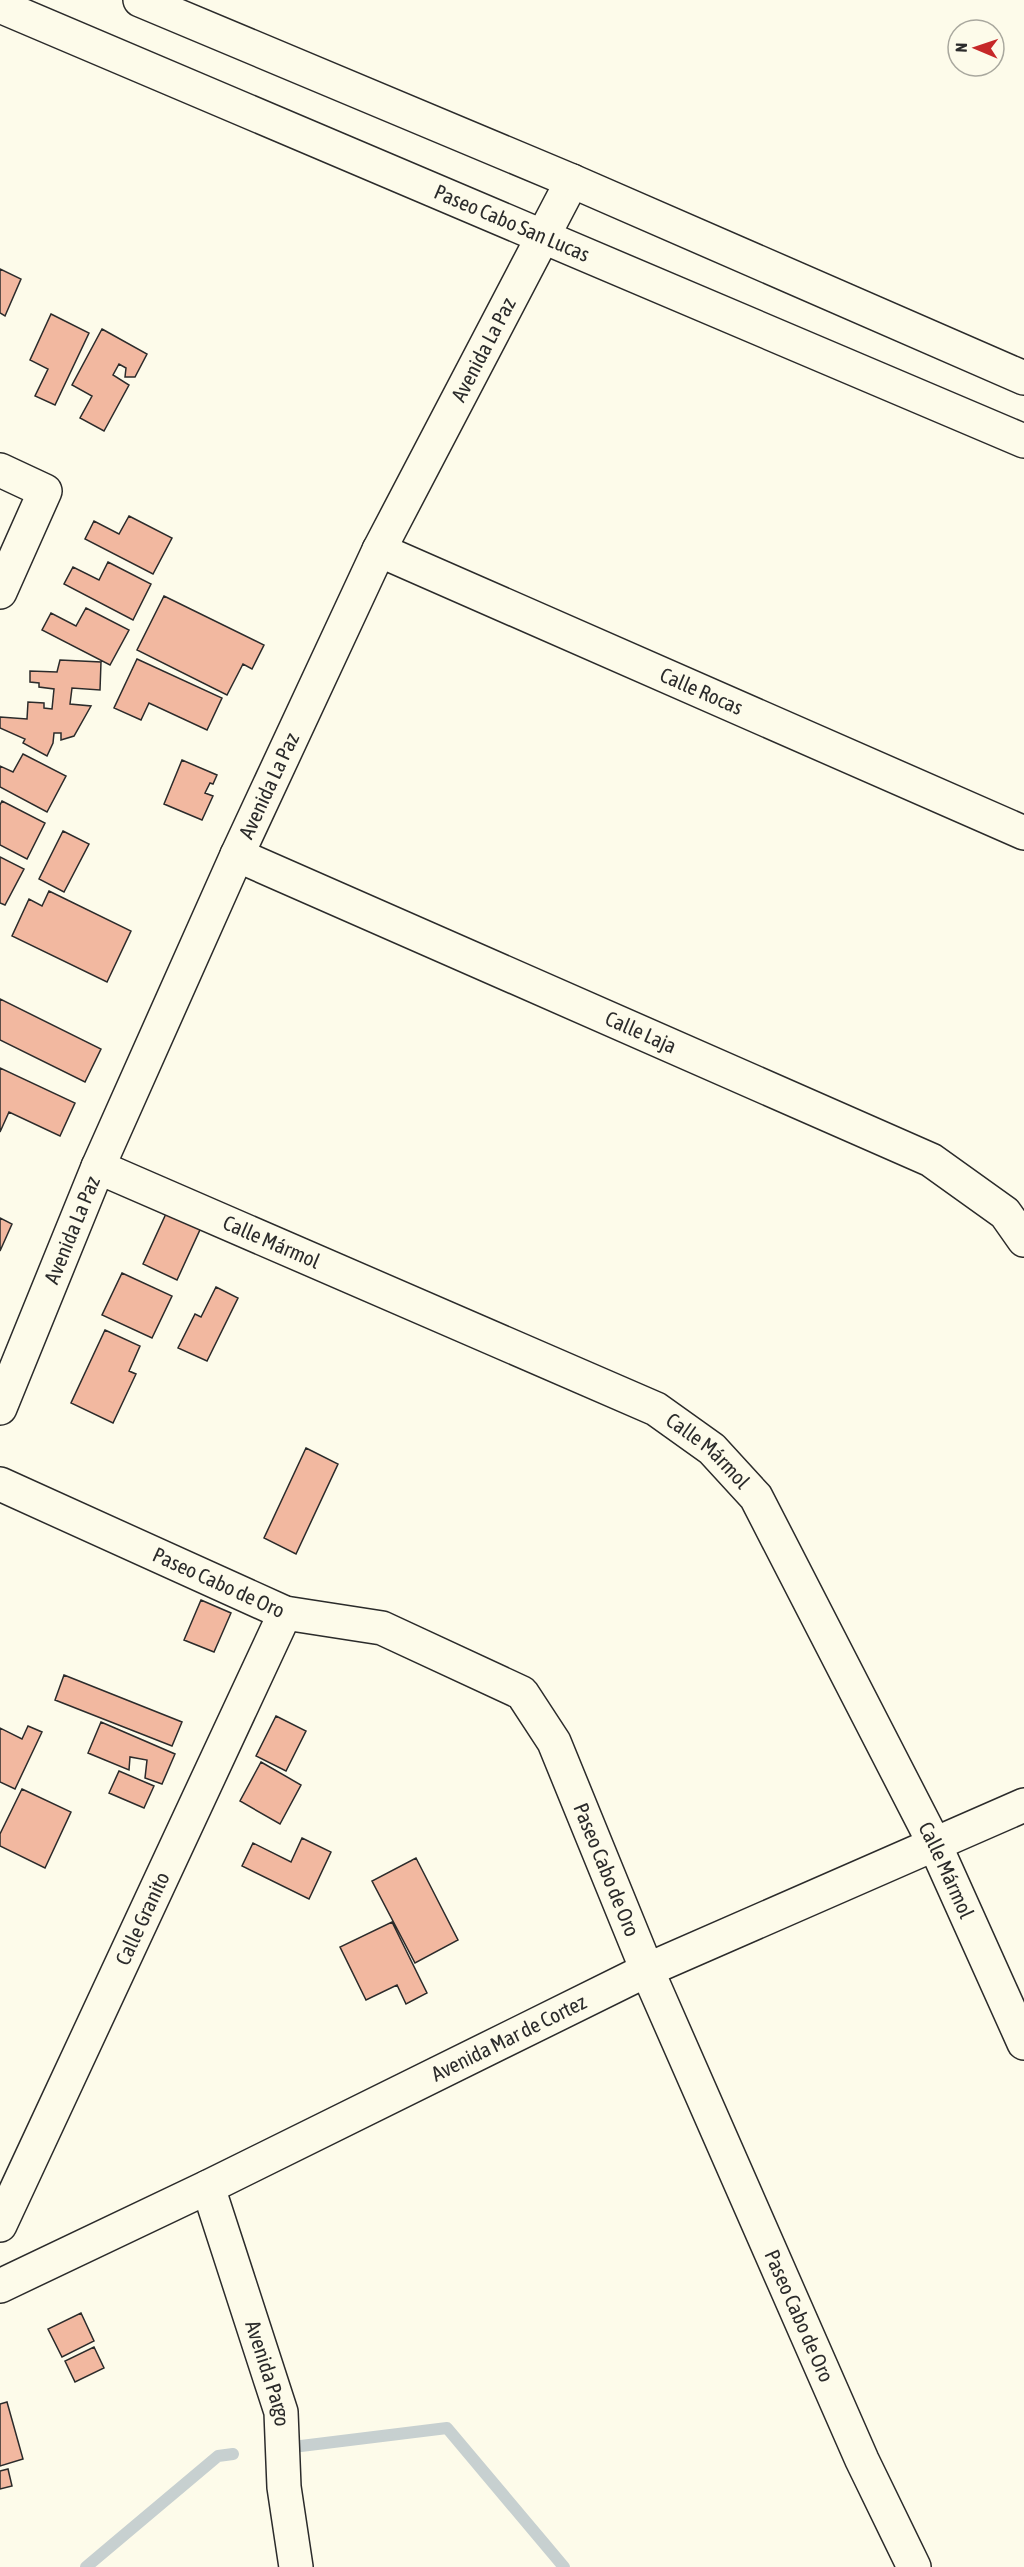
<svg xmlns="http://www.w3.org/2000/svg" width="1024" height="2567" font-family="'Asap Condensed',sans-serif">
<rect width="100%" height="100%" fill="#fdfbea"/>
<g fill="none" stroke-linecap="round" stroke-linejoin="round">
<path stroke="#c7d0d0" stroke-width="12" d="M301,2446L447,2428L564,2567
M86,2567L218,2456L233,2454"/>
</g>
<path fill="#f2b8a0" stroke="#2b2b2b" stroke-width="1.5" d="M0,269L21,279L5,316L0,313Z
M51,314L89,333L55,405L35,396L48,369L30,360Z
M102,329L147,354L135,377H125L126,368L119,364L113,375L129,385L104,431L80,418L92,396L72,385Z
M129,516L172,538L153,574L85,539L94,521L119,534Z
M108,562L151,584L133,620L64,584L73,567L99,580Z
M164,596L264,645L252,669L243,664L227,695L137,650Z
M86,608L129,630L110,665L42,630L51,613L76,626Z
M137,659L222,698L207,730L149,703L141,720L114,708Z
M60,660L101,662L100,690L72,688L70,704L91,706L74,736L61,740V733H54L53,743L47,756L23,743L25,739L0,728V717L27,719L28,702L44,703V708L52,709L54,689L39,687V683L30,682V671L57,672Z
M23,754L66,776L47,812L0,787V766L13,772Z
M182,760L217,775L213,784L210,783L205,793L213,796L202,820L164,804Z
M2,801L45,823L27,859L0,845V805Z
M63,831L89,844L64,892L39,879Z
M0,857L24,869L5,905L0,903Z
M49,891L131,931L107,982L12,936L29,899L42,906Z
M0,999L101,1049L85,1082L0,1040Z
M0,1068L75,1103L60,1136L9,1112L0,1132Z
M170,1205L204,1221L177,1280L143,1264Z
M0,1218L12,1224L0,1251Z
M122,1273L172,1296L152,1338L102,1315Z
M216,1287L238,1298L207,1361L178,1348L195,1314L201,1317Z
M105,1330L140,1346L129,1371L136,1374L113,1423L71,1403Z
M306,1448L338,1464L296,1554L264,1538Z
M201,1600L231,1613L214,1652L184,1640Z
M64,1675L182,1722L172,1746L55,1700Z
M276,1716L306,1731L286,1771L256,1756Z
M101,1722L175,1754L162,1784L145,1778L147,1760L130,1757L129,1770L88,1753Z
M28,1726L42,1732L15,1789L0,1782V1728L22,1739Z
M261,1762L301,1785L280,1824L240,1801Z
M119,1771L154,1786L144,1808L109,1793Z
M22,1789L71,1812L45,1868L0,1846V1834Z
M302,1838L331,1852L309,1899L242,1866L253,1843L291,1862Z
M416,1858L458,1940L415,1963L372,1881Z
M392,1922L427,1993L406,2004L397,1985L366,2000L340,1947Z
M81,2313L94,2341L62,2357L48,2329Z
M94,2347L104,2368L75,2382L65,2361Z
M7,2402L23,2459L0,2466V2404Z
M8,2469L12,2486L0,2489V2471Z"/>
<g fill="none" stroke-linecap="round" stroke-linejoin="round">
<g stroke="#2b2b2b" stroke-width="36">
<g id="minor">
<path d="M0,470L45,491L0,592"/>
<path id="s1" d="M379,550L1024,833"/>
<path id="s2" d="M237,855L931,1160L1005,1213L1024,1240"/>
<path id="s3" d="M98,1167L656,1409L712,1449L756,1497L935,1845L1024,2043"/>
<path id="s4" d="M0,1408L98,1167L237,855L379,550L572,181"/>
<path id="s5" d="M0,1484L285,1613L382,1628L522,1693L554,1742L647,1970L862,2460L914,2567"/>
<path id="s6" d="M208,2187L281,2412L284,2487L296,2567"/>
<path id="s7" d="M0,2225L285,1613"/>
<path id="s8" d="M0,2286L208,2187L647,1970L1024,1805"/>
</g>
</g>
<g stroke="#2b2b2b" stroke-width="36">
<g id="tertiary">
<path d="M140,0L572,181L1024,378"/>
<path id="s9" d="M0,6L1024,441"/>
</g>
</g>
<use href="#minor" stroke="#fdfbea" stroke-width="33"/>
<use href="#tertiary" stroke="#fdfbea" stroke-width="33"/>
</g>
<g text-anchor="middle" stroke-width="4.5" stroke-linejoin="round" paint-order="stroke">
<g font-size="21" fill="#2b2b2b" stroke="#fdfbea">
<text dy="7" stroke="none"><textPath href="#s9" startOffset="556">Paseo Cabo San Lucas</textPath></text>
<text dy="7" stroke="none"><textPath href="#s4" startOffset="1164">Avenida La Paz</textPath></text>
<text dy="7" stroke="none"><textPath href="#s1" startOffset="352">Calle Rocas</textPath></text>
<text dy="7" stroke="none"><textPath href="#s4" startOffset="678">Avenida La Paz</textPath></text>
<text dy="7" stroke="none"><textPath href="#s2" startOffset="441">Calle Laja</textPath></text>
<text dy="7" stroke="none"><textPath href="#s4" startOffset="192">Avenida La Paz</textPath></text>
<text dy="7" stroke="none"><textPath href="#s3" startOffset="189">Calle Mármol</textPath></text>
<text dy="7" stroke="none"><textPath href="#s3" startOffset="675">Calle Mármol</textPath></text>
<text dy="7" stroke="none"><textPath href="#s5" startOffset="240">Paseo Cabo de Oro</textPath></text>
<text dy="7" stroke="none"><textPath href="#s5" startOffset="762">Paseo Cabo de Oro</textPath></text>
<text dy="7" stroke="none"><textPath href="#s3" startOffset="1161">Calle Mármol</textPath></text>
<text dy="7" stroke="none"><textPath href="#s7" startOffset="338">Calle Granito</textPath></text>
<text dy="7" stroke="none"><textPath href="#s8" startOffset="566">Avenida Mar de Cortez</textPath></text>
<text dy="7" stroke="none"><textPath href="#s5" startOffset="1248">Paseo Cabo de Oro</textPath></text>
<text dy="7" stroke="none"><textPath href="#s6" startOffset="196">Avenida Pargo</textPath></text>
</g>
</g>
<g transform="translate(976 48) rotate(272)"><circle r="28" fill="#fdfbea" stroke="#a9a89e" stroke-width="1.5"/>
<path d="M0-4.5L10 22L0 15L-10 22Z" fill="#c62828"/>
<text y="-9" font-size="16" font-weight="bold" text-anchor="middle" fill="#2b2b2b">N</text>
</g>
</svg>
